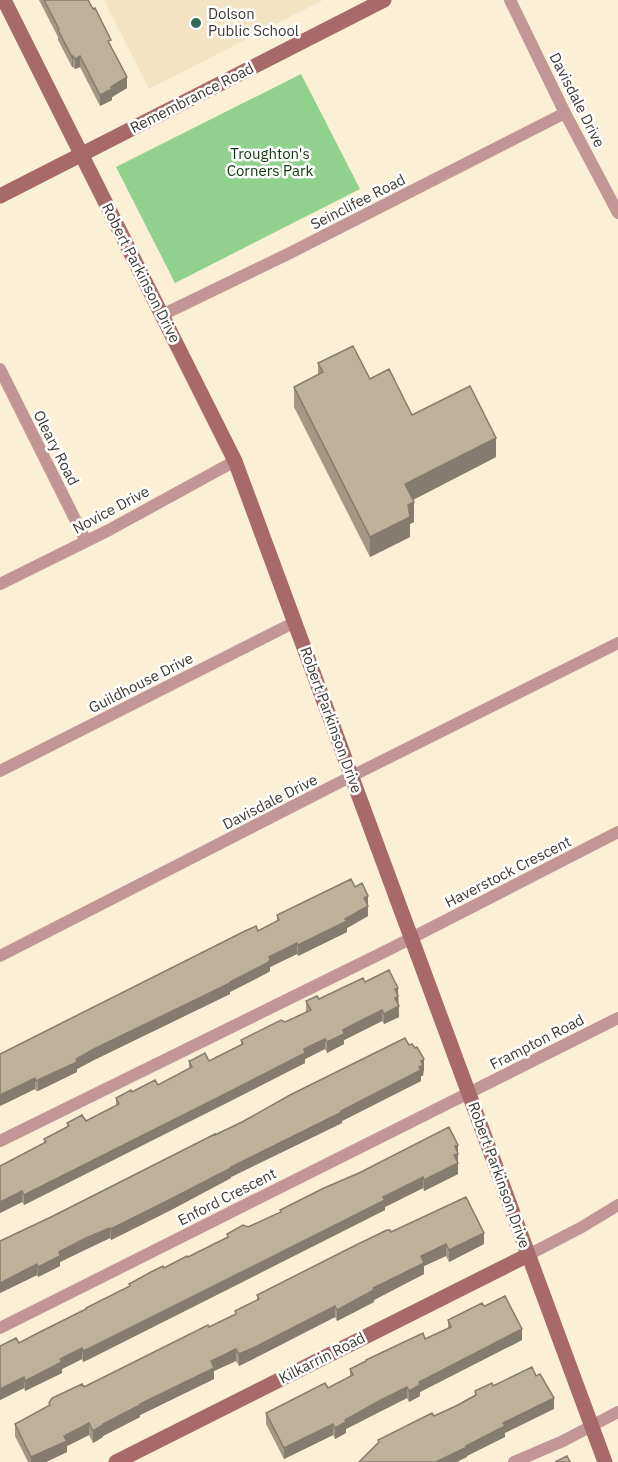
<svg xmlns="http://www.w3.org/2000/svg" width="618" height="1462" font-family="'IBM Plex Sans',sans-serif">
<rect width="100%" height="100%" fill="#fbefd6"/>
<path fill="#f3e3c3" d="M104,0H323L149,89Z"/>
<path fill="#8fd18d" d="M301,74L360,189L175,283L116,167Z"/>
<g fill="none" stroke-linecap="round" stroke-linejoin="round">
<path stroke="#c29695" stroke-width="12" d="M510,0L565,113L618,213
M162,315L290,253L565,113
M0,369L86,541
M0,584L109,530L235,461
M0,771L295,622
M0,956L352,776L618,643
M0,1141L390,949L618,832
M528,1255L582,1227L618,1205
M0,1328L618,1018
M514,1462L563,1441L618,1412"/>
<path stroke="#a86a69" stroke-width="15" d="M4,0L235,461L605,1462
M0,196L384,0
M116,1462L528,1255"/>
</g>
<path fill="#a39884" d="M39,0H88L111,47L127,88L112,97V100L100,106L80,67L75,69L73,67H72L58,40V37Z
M318,363L370,379L412,415L496,457L413,500L414,522L410,524V537L370,557L294,407V387L318,375Z
M355,887L368,905V916L347,928V932L298,956L297,954L270,967V971L267,973L230,992V994L94,1060L77,1069V1072L38,1091H36L35,1089L0,1106V1054L258,931L277,921V915Z
M365,982L398,994V996L399,1017L384,1024L382,1021L344,1040V1044L327,1053L325,1049L305,1059V1063L231,1101L24,1205L22,1202L0,1213V1166L44,1143V1139L67,1127V1123L86,1121L116,1106V1098L158,1085L189,1069V1061H209L241,1045V1040L285,1022L306,1012V1001L319,999Z
M423,1070V1076H421V1081L342,1121V1123L231,1177V1178L171,1210L111,1240L110,1238L86,1249L60,1262V1266L38,1277L37,1275L0,1293L51,1217L215,1135L424,1070Z
M458,1152V1174L424,1191L423,1188L385,1207V1210L90,1359L83,1362L82,1359L62,1369V1373L25,1391L24,1388L0,1400L19,1343L86,1310V1308L129,1286V1284L188,1257L227,1238V1234L248,1227L280,1212V1210Z
M391,1232L484,1244L449,1262L446,1256L424,1266V1274L374,1300V1302L337,1321L335,1317L253,1359L239,1366L236,1361L214,1371V1379L140,1415V1417L103,1436V1437L93,1443L89,1435L67,1446V1452L46,1462H28L15,1436V1424L49,1406V1403L209,1327L235,1314V1311L257,1300V1295Z
M484,1306L522,1340L420,1392V1396L409,1402L407,1398L379,1412L346,1429V1433L335,1439L333,1435L284,1459L266,1424V1413L328,1388L350,1377V1369L425,1339L448,1328V1320Z"/>
<path fill="#847c6c" d="M73,56V67H72V57Z
M80,56V67L75,69V59Z
M127,77V88L112,97V100L100,106V95L111,87Z
M496,438V457L405,504V484Z
M414,502V522L410,524V537L370,557V537L408,505Z
M368,896V916L347,928V932L298,956V945L345,919L364,898Z
M297,943V954L270,967V971L267,973L230,992V994L94,1060L77,1069V1072L38,1091V1080L94,1049L230,982L269,957Z
M398,988L399,1017L384,1024V1014L395,989Z
M382,1010V1021L344,1040V1044L327,1053V1042L343,1030Z
M325,1039V1049L305,1059V1063L24,1205V1195Z
M424,1059V1070L423,1076H421V1081L342,1121V1123L231,1177V1178L171,1210L111,1240V1229L341,1111Z
M35,1078V1089L0,1106V1095Z
M458,1145V1174L424,1191V1180L455,1146Z
M423,1177V1188L385,1207V1210L83,1362V1351Z
M22,1191V1202L0,1213V1202Z
M110,1228V1238L60,1262V1266L38,1277V1267L59,1252Z
M484,1233V1244L449,1262V1250Z
M446,1244V1256L424,1266V1274L374,1300V1302L337,1321V1310L373,1288L421,1256Z
M37,1264V1275L0,1293V1283Z
M335,1306V1317L253,1359L239,1366V1354Z
M522,1329V1340L420,1392V1396L409,1402V1391L419,1382Z
M82,1348V1359L62,1369V1373L25,1391V1381L60,1359Z
M236,1349V1361L214,1371V1379L140,1415V1417L103,1436V1437L93,1443V1431L103,1424L140,1404L211,1361Z
M24,1377V1388L0,1400V1389Z
M407,1387V1398L346,1429V1433L335,1439V1428L345,1420Z
M554,1398V1409L505,1433V1437L467,1456V1457L457,1462H436L466,1446L503,1423Z
M89,1423V1435L67,1446V1452L46,1462H31V1457L64,1436Z
M333,1424V1435L284,1459V1448Z"/>
<path fill="#bdb19a" stroke="#847c6c" stroke-width="1.5" d="M44,0H88L93,9L95,8L111,40L108,41L127,77L111,87L112,89L100,95L80,56L75,59L73,56L72,57L58,30L59,29Z
M353,346L370,379L389,369L412,415L470,386L496,438L405,484L414,502L408,505L410,517L370,537L294,387L323,372L318,363Z
M351,879L355,887L362,883L368,896L364,898L368,906L345,919L347,921L298,945L297,943L269,957L270,960L267,963L230,982V983L94,1049L76,1059L77,1062L38,1080L36,1081L35,1078L0,1095V1054L245,931L256,926L258,931L279,920L277,915Z
M389,970L398,988L395,989L398,996L395,998L399,1006L384,1014L382,1010L360,1021L343,1030L344,1034L327,1042L325,1039L304,1049L305,1053L231,1091L24,1195L22,1191L0,1202V1166L46,1142L44,1139L69,1126L67,1123L82,1115L86,1121L119,1104L116,1098L131,1090L132,1092L155,1080L158,1085L192,1067L189,1061L192,1060L205,1053L209,1061L243,1044L241,1040L281,1020L285,1022L311,1010L306,1001L317,996L319,999L363,978L365,982Z
M405,1038L409,1045L412,1044L415,1048L417,1047L424,1059L421,1061L423,1065L419,1067L421,1070L341,1111L342,1112L231,1167V1168L171,1199L111,1229L110,1228L86,1238L59,1252L60,1256L38,1267L37,1264L0,1283V1241L51,1217L215,1134V1135L242,1122L290,1095Z
M449,1127L458,1145L455,1146L458,1154L454,1155L458,1163L424,1180L423,1177L383,1197L385,1200L90,1348L83,1351L82,1348L60,1359L62,1362L25,1381L24,1377L0,1389V1346L16,1338L19,1343L36,1334L86,1309V1308L130,1286L129,1284L151,1272L163,1266L164,1268L187,1256L188,1257L228,1237L227,1234L243,1225L248,1227L281,1212L280,1210L324,1188L359,1173Z
M466,1197L484,1233L449,1250L446,1244L421,1256L424,1263L373,1288L374,1290L337,1310L335,1306L253,1348L239,1354L236,1349L211,1361L214,1368L140,1404V1405L103,1424V1425L93,1431L89,1423L64,1436L67,1441L31,1457L15,1424L50,1405L49,1403L52,1398L82,1384L84,1387L208,1325L209,1327L236,1314L235,1311L259,1299L257,1295L356,1245L387,1230H390L391,1232Z
M505,1296L522,1329L419,1382L420,1385L409,1391L407,1387L379,1401L345,1420L346,1422L335,1428L333,1424L284,1448L266,1413L325,1383L328,1388L353,1375L350,1369L366,1361V1360L423,1333L425,1339L451,1327L448,1320L482,1303L484,1306H485Z
M532,1367L536,1376L540,1374L554,1398L503,1423L505,1426L466,1446L467,1447L436,1462H359L379,1442L378,1440L432,1413L434,1416L456,1406L476,1395L475,1391L492,1383L493,1386Z
M567,1456L570,1462H555Z"/>
<circle fill="#316b54" stroke="#fff" stroke-width="2" cx="196" cy="23" r="6"/>
<g text-anchor="middle" stroke-width="5" stroke-linejoin="round" paint-order="stroke">
<g font-size="15" fill="#3e3930" stroke="#fff" text-anchor="start">
<text x="208" y="19">Dolson<tspan x="208" dy="17">Public School</tspan></text>
</g>
<g font-size="15" fill="#3e3930" stroke="#fff">
<text transform="translate(192 98) rotate(-27)" y="5">Remembrance Road</text>
<text transform="translate(577 100) rotate(63)" y="5">Davisdale Drive</text>
<text transform="translate(358 202) rotate(-27)" y="5">Seinclifee Road</text>
<text transform="translate(141 273) rotate(63)" y="5">Robert Parkinson Drive</text>
<text transform="translate(56 448) rotate(63)" y="5">Oleary Road</text>
<text transform="translate(111 510) rotate(-28)" y="5">Novice Drive</text>
<text transform="translate(141 683) rotate(-27)" y="5">Guildhouse Drive</text>
<text transform="translate(331 720) rotate(70)" y="5">Robert Parkinson Drive</text>
<text transform="translate(270 802) rotate(-27)" y="5">Davisdale Drive</text>
<text transform="translate(508 872) rotate(-27)" y="5">Haverstock Crescent</text>
<text transform="translate(537 1042) rotate(-27)" y="5">Frampton Road</text>
<text transform="translate(499 1175) rotate(70)" y="5">Robert Parkinson Drive</text>
<text transform="translate(227 1197) rotate(-27)" y="5">Enford Crescent</text>
<text transform="translate(322 1358) rotate(-27)" y="5">Kilkarrin Road</text>
</g>
<g font-size="15" fill="#0a3a0c" stroke="#fff">
<text x="270" y="159">Troughton's<tspan x="270" dy="17">Corners Park</tspan></text>
</g>
</g>
</svg>
